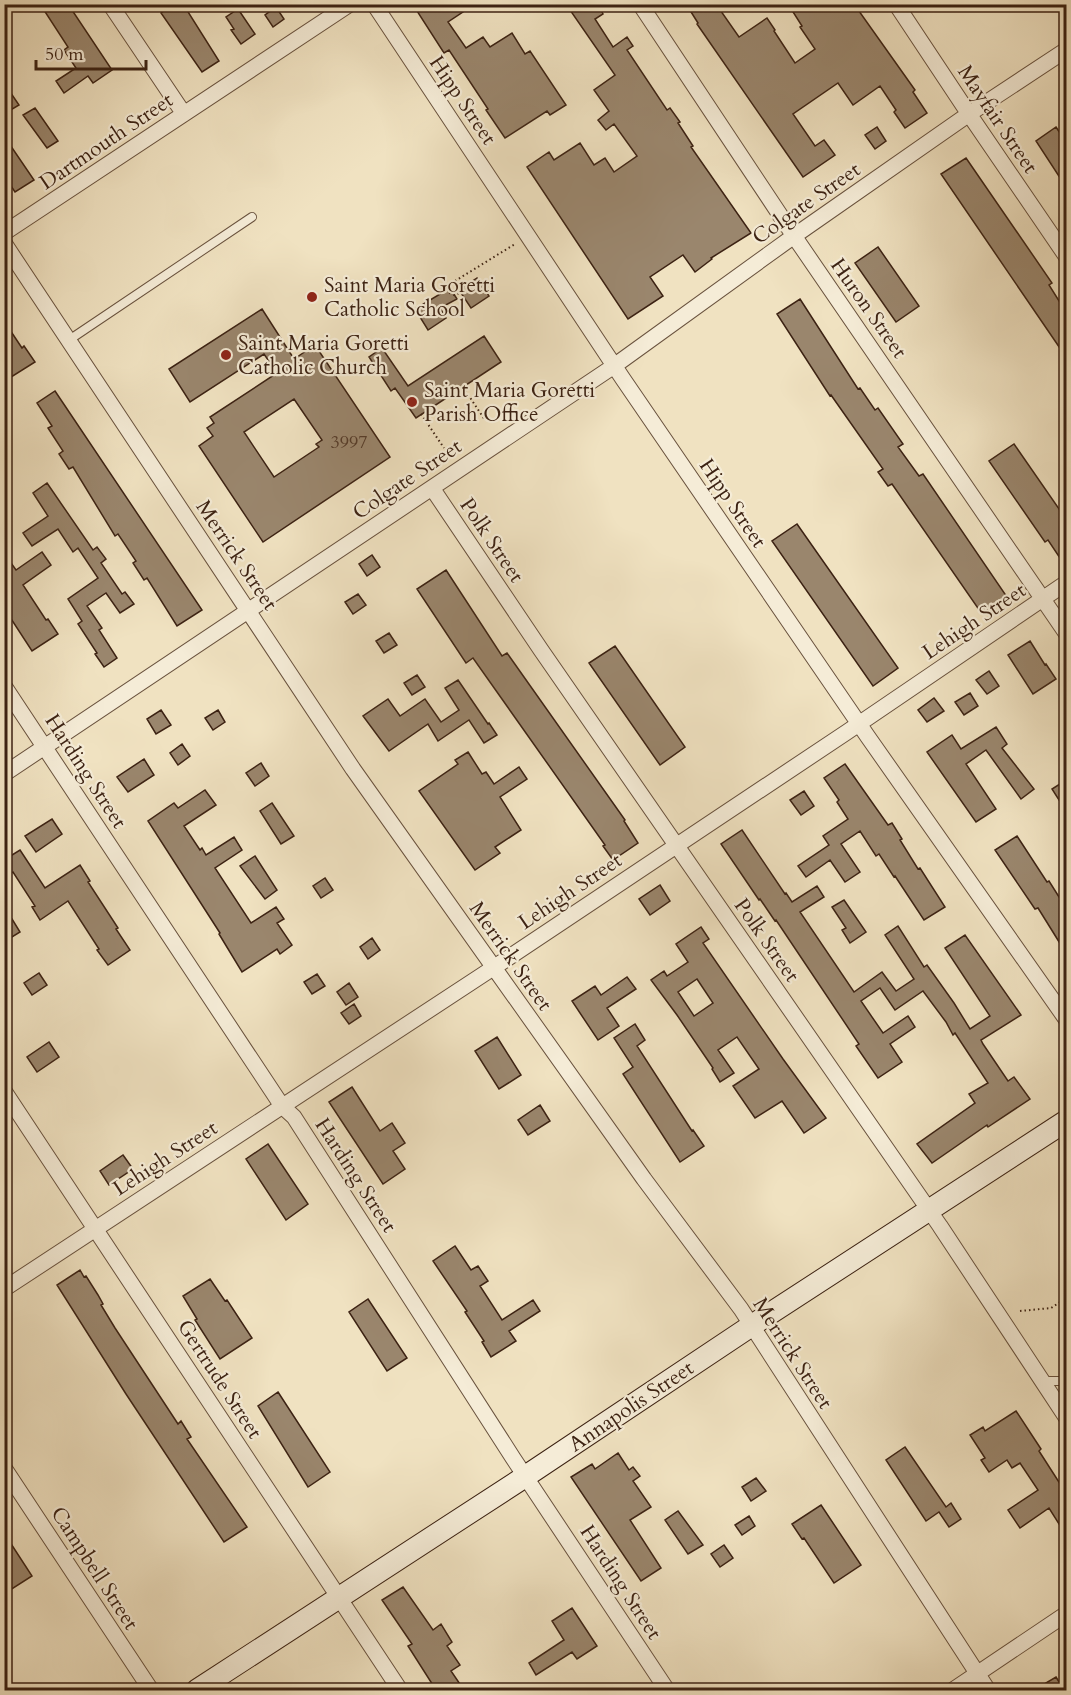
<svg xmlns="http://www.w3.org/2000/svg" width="1071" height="1695" font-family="Cardo,serif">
<rect width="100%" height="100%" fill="#f0e2c1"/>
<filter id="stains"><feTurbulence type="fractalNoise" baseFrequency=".00333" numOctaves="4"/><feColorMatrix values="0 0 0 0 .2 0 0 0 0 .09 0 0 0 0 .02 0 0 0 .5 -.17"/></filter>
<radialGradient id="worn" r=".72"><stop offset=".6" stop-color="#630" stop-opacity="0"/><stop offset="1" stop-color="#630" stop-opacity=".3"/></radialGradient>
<path fill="#9a866d" stroke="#3c2213" stroke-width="1.5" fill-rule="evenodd" d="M40,4H68L112,70L93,83L88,76L64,93L56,81L76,68L64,50L68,47Z
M174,4L180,10L185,7L219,61L202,72L161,13Z
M427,4H475L448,22L466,48L483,37L490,47L512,33L525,54L530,51L566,105L550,115L547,111L505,138L486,110L488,109L449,50L444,53L417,11Z
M579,4H598L603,14L595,19L613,47L627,37L633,46L627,50L667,110L670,108L680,122L678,123L693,146L691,147L751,233L711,258L712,259L695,272L683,255L650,277L663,296L628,319L527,167L549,152L554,160L580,143L594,165L605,158L614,172L637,156L614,124L606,130L598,120L609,111L594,90L615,75L570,10Z
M686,4H716L739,37L767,18L775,30L774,31L795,63L815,49L800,27L802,26L788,4H854L915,90L913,92L927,113L905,128L894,112L896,110L880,86L853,105L838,83L793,114L815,146L824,140L835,155L803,177L697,24L698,23Z
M276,7L284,19L273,27L265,15Z
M238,9L255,34L241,44L231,30L234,29L226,17Z
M4,83L19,105L4,114Z
M35,108L58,141L47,148L23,115Z
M877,127L886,141L875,149L865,135Z
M1056,127L1066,142V187L1036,141Z
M4,136L34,180L15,192L11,186L9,188L4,182Z
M966,158L1052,283L1049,285L1066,312V357L941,174Z
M878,247L919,306L896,322L855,263Z
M477,278L489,296L471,308L459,290Z
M450,288L457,299L440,308L446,318L428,330L415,309Z
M800,299L858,389L860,388L875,410L878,408L903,444L898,447L919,476L923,474L1007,597L982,614L892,484L888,486L878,472L883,469L831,395L830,396L777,314Z
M262,309L294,359L315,345L390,457L263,542L199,446L213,436L207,428L214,423L210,417L277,373L264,354L190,402L169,369ZM294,399L322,440L316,444L319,447L274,477L244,432Z
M4,321L22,348L24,346L35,362L8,379L4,373Z
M484,336L501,362L416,418L395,388L391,391L369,357L382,348L408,386Z
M55,391L202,610L177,626L147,578L144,580L133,563L136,561L118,534L115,536L73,467L69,469L59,454L63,451L48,428L52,426L37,403Z
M1014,444L1066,519V567L1048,540L1045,542L989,461Z
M47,483L93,550L97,547L106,559L101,563L122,594L125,592L134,604L120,613L106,593L87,606L102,628L99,630L117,658L104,667L95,654L97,653L78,624L82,621L68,599L98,578L78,548L73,552L58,529L32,546L23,533L48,516L33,493Z
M797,524L898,668L873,686L772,541Z
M42,552L51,565L23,585L46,620L48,619L58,634L32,651L4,608V553L16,570Z
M372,555L380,567L367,576L359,564Z
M446,570L502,656L507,653L625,820L624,821L638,843L613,860L603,846L605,845L473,658L466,663L417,589Z
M358,594L366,605L353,614L345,602Z
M389,633L397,645L384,653L376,641Z
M1030,641L1045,665L1046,664L1056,679L1033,694L1008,655Z
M615,646L685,747L660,765L589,663Z
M989,671L999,686L987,694L976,680Z
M417,675L425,687L412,695L404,683Z
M458,680L488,724L489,723L497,735L484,743L469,720L438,741L428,724L389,751L363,716L388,699L400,716L425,699L441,722L459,710L445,688Z
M970,693L978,706L964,715L955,702Z
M934,698L944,711L927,722L918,710Z
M161,710L171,725L156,734L147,719Z
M218,710L225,722L213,730L205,718Z
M996,727L1007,744L1002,748L1034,789L1021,799L986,750L966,764L996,809L976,822L927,752L952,735L961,749Z
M182,744L190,756L178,765L170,753Z
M468,752L482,774L486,772L494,784L519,767L527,779L500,797L521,830L495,847L500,853L475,870L419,791L458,764L455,760Z
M144,759L154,775L128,792L117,777Z
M261,763L269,776L255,786L246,773Z
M845,764L888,825L892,823L902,839L900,840L918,869L920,868L945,907L924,920L895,876L894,877L879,854L876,856L860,831L841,844L860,872L845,882L830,860L806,877L798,866L829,845L823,836L848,819L837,802L839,800L824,778Z
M1066,780V811L1052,789Z
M205,790L216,805L184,826L200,850L202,848L206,855L234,837L242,850L215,868L251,923L276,907L284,919L277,923L292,945L280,954L277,949L242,972L219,934L220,933L148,821L174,803L178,808Z
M804,791L814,806L801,815L790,800Z
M272,803L294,836L281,844L260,811Z
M52,819L62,834L36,852L25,836Z
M742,830L785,894L786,893L792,902L817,886L824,897L800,912L854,992L882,972L896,991L914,979L885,935L898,926L924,967L927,965L954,1003L970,1029L990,1016L945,948L965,935L1021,1015L981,1040L983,1044L1008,1081L1014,1077L1030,1099L988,1127L987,1125L932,1163L917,1144L975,1103L969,1094L988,1083L955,1033L953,1035L946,1022L923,991L895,1010L880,988L861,1001L883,1033L908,1016L915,1027L890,1044L902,1062L878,1078L856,1046L859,1044L776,920L775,921L760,899L759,900L721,844Z
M1017,836L1047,882L1049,881L1066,908V953L1038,908L1035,909L995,850Z
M20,850L45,888L80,865L90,881L88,882L118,928L116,929L130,950L108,965L97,950L99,949L68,901L40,920L32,907L35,906L13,872L4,878V860Z
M255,856L277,890L265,899L240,866Z
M325,878L333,890L321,898L313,886Z
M660,885L670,901L650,915L639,899Z
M844,900L866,932L850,943L842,930L846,928L832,907Z
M12,919L20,932L4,942V924Z
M701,927L709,939L703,943L783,1059L826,1118L804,1133L782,1101L755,1118L733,1086L759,1069L737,1037L718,1050L734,1073L720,1082L712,1069L713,1068L677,1015L651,980L664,971L667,976L688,962L676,944ZM697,979L713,1003L694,1016L678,992Z
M372,938L380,950L368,959L360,947Z
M39,973L47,985L32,995L24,983Z
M317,974L325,986L312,994L304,982Z
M627,977L636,989L607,1008L619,1026L598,1040L572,1001L595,986L601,995Z
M349,983L358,997L346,1005L337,992Z
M354,1004L361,1016L349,1024L341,1013Z
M635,1024L645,1040L637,1046L692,1131L693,1130L704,1146L680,1162L623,1074L633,1067L614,1038Z
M497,1037L521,1075L499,1089L475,1051Z
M49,1042L59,1057L37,1072L27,1057Z
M352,1087L380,1131L392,1123L405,1143L393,1151L405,1169L383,1184L329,1102Z
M540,1105L550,1121L528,1135L518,1120Z
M268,1144L308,1204L286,1220L246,1159Z
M123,1155L133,1169L109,1185L100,1171Z
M455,1246L471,1270L478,1266L488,1281L480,1286L502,1320L533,1300L540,1311L509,1331L516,1341L491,1357L482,1342L484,1341L465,1312L467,1311L433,1261Z
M80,1270L84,1277L86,1276L98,1295L103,1304L101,1305L115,1328L178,1424L181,1421L191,1437L187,1439L247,1527L224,1542L126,1394L57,1285Z
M210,1279L225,1301L227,1300L252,1338L220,1359L195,1320L197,1319L183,1296Z
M368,1299L407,1358L387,1371L349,1312Z
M278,1392L330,1472L308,1487L258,1406Z
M1016,1411L1041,1449L1039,1451L1066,1493V1535L1049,1508L1020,1528L1008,1510L1038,1490L1020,1463L1012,1468L1007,1460L989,1472L981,1460L985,1458L970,1435L983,1427L985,1431Z
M905,1447L946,1507L951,1503L961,1519L949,1527L939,1512L926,1521L886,1460Z
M618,1453L629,1470L633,1467L640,1476L633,1481L651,1507L630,1520L661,1568L641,1581L571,1477L592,1464L595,1469Z
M756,1478L766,1491L751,1501L742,1487Z
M821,1505L861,1565L834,1583L804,1538L802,1539L792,1524Z
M678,1511L703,1545L688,1554L665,1520Z
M749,1516L755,1526L742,1535L735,1525Z
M4,1533L32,1576L4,1594Z
M724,1545L733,1558L720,1567L711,1554Z
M403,1587L433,1630L441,1624L452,1642L447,1646L460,1665L451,1671L464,1690H436L408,1646L412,1644L382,1600Z
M572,1608L597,1646L577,1659L572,1652L536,1675L529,1663L564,1640L552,1621Z
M1056,1677L1064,1690H1034Z"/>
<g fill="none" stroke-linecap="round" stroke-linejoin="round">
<g stroke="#69523e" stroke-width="10">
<path id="lane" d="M69,340L252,217
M1043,1381H1066"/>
</g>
<g stroke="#69523e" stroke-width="17">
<path id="street" d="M110,4L184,114
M374,4L623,379L868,737L1066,1019
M640,4L794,236L1066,633
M896,4L969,114L1066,256
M4,233L350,4
M4,243L353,769L644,1179L741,1309L988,1690
M432,488L541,650L940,1226L1066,1417
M4,686L282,1106L294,1117L513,1458L667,1690
M4,774L614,366L794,236L969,114L1066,50
M4,1091L400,1690
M4,1289L493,968L847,732L1066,583
M4,1468L151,1690
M953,1690L1066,1614"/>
</g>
<g stroke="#3c2213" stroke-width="23">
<path id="secondary" d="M197,1690L526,1476L751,1326L1066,1121"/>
</g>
<path stroke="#3c2213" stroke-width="2" stroke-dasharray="1.5 3" stroke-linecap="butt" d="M455,281L463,292L453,295L448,292L447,287L455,281L515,244
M463,387L485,420
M421,414L444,448
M1061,1146L1066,1155
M1020,1311L1051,1308L1066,1298"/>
<use href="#lane" stroke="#f5ecd7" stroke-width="8"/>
<use href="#street" stroke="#f5ecd7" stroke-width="15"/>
<use href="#secondary" stroke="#f5ecd7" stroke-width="21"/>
</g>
<g fill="#8f2418" stroke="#f5ecd7" stroke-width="2">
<circle cx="312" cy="297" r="6"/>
<circle cx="226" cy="355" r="6"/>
<circle cx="412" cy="402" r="6"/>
</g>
<g text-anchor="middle" stroke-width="4.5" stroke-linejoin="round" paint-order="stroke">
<g font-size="18" fill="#543b2a">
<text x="349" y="448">3997</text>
</g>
<g font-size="21" fill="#3c2213" stroke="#f5ecd7">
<text transform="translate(463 100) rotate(56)" y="7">Hipp Street</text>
<text transform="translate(998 119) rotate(56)" y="7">Mayfair Street</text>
<text transform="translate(106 141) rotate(-34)" y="7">Dartmouth Street</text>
<text transform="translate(806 203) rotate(-35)" y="7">Colgate Street</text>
<text transform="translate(869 308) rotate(55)" y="7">Huron Street</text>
<text transform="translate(407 479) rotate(-34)" y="7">Colgate Street</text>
<text transform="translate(733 503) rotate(56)" y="7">Hipp Street</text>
<text transform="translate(492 540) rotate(56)" y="7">Polk Street</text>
<text transform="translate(237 555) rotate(56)" y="7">Merrick Street</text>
<text transform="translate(974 621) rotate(-34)" y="7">Lehigh Street</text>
<text transform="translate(86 771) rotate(57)" y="7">Harding Street</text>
<text transform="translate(570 891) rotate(-34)" y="7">Lehigh Street</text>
<text transform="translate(767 940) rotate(55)" y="7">Polk Street</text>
<text transform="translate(511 956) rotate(55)" y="7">Merrick Street</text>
<text transform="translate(165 1158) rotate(-33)" y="7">Lehigh Street</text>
<text transform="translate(356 1175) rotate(57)" y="7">Harding Street</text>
<text transform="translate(793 1353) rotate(57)" y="7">Merrick Street</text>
<text transform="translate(220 1379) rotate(57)" y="7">Gertrude Street</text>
<text transform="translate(631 1406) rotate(-34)" y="7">Annapolis Street</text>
<text transform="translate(95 1568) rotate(57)" y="7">Campbell Street</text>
<text transform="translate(621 1582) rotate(57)" y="7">Harding Street</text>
</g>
<g font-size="21" fill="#3c2213" stroke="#f5ecd7" text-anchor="start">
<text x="324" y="292">Saint Maria Goretti<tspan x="324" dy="24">Catholic School</tspan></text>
<text x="238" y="350">Saint Maria Goretti<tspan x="238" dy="24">Catholic Church</tspan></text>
<text x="424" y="397">Saint Maria Goretti<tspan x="424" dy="24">Parish Office</tspan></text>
</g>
</g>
<rect width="1071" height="1695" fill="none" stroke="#f0e2c1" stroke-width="24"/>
<rect x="6" y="6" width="1059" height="1683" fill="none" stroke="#3c2213" stroke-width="3"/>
<rect x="12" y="12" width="1047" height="1671" fill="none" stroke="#3c2213" stroke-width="1.5"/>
<path d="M36 60v9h110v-9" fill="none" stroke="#3c2213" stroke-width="3"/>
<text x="45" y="60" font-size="18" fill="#3c2213" stroke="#f5ecd7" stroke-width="4.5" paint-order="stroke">50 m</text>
<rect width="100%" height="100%" filter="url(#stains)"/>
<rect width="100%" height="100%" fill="url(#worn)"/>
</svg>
